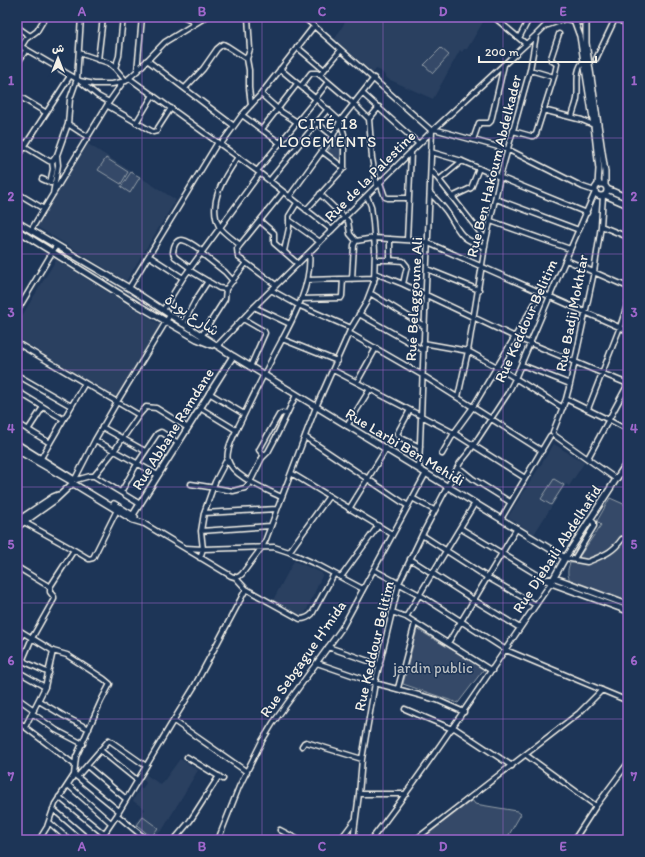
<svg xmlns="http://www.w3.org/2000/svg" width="645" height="857" font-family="Itim,'Playpen Sans Arabic',sans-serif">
<rect width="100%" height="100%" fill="#1d3557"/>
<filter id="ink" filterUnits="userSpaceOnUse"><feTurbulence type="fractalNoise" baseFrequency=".025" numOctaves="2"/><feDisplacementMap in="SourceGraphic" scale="8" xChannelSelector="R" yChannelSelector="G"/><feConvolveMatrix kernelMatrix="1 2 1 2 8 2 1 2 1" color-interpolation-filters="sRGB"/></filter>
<g filter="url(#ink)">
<path fill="#2a4060" d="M348,17H486L467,49H464L462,52L460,50L433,99L388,79L381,71L376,69L373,73L335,39Z
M88,144L176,200L126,281L36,226Z
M56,260L161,325L117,398L17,338V324Z
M554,444L584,463L569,486L566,484L534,534L508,517Z
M294,561L322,573V576L304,616L299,617L272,602Z
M180,759L198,770L163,829L151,840L134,826L145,809L133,801L140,788L142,789L146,783L143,778L145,774L161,785Z"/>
<path fill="#354a67" stroke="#949ea8" d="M441,48L449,55L433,73L424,65Z
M340,135L343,137L342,163L327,152Z
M106,158L128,172L121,184L98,170Z
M131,172L140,177L130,193L121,187Z
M554,479L564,485L551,505L541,499Z
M610,498L628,506V537L625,546L628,547V602L571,582C567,576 567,570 570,563H575L601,525L597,521Z
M417,629L484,669L458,703L403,684Z
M472,800L475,804L517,811L521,814L506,840H424L425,839L424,837Z
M143,817L158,828L151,837L137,825Z"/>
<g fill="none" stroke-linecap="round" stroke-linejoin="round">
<g stroke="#f4f1e8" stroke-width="6">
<path id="pedestrian" d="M609,420L628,430"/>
</g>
<g stroke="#f4f1e8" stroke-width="7">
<path id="minor" d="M185,17L194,21L193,25
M248,17L250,49L247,59L249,70V88L251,105
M300,17L306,19L314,26L432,131
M494,17L526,44
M613,18L628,24
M17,21L19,17
M548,25L565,19L580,22L598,18L615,19
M17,27L30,36
M519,38L530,17
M17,44L80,81L94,84H112L126,81L137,71L165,42L206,17
M21,47L26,39L37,31L43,21
M297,47L324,70
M341,50L320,75L354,104L369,119L372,158L377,186
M79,53L109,63L115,68L126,81
M596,59L615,19
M98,60L103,17
M147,60L234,126
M17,64L26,50
M115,68L119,56L123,17
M137,71L142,17
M554,77L557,64L551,60V58L559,34
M129,78L257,171L332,230
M81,82L98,96L109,102L123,82
M301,86L311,73H317L320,75
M185,88L203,69L217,49L223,44L227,46L247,59
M362,93L419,144
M261,94L280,111L297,122
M17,95L45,112
M315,99L328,82
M108,106L153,132L157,131L158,128L171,108
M543,110L582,120L596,126
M242,115L280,143
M572,117C573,111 576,105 577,99C579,86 574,70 584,61
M369,119L379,107
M136,123L153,95
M317,123L333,136
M68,124L70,99L77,79L81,17
M262,129L297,84
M434,129L509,150L583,187L595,191
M513,131L531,136H534L536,134L554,77L530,70
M17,139L25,144
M473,140L479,123H489L491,121L504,65
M221,144L242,115L261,94L314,26
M24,146L49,161L52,162L57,155L68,124L88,137
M323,152L344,168
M431,152L462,161L492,174L587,213
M238,157C225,176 207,202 219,226C222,232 234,240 240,245
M17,158L70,76
M257,171L316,99L280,69
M432,171L486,240
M42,179L51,183
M270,180L328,109
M439,180L462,161
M50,183L53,169L52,162
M380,183L385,197L388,198H409
M17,193L44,209
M430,193C436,199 442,205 447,212C461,233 458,238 485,247
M53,194L58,165L57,155
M320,194L348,221L350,234L356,241
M289,197L333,136L340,121L374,78
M452,197L471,188L479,168
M496,199L579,230
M306,210L344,168V134L340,121L316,99
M289,220L320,242
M260,221L274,233V243L298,264
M491,221L570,249
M601,226L628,237
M31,230L109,102
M390,239V260L403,261L407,266L403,284
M407,240L411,153
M284,251L289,228V216L297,203
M201,253L225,272L233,281
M149,256L183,278
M375,260H390
M566,260L628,287
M190,268L175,257L173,253C175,230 191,243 202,251
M427,269L479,290
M189,270L219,288L225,289L227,288L246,263
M375,273L403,284L515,337L628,384
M352,279L354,245L356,241L374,238L420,241L426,242L628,331
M307,280L375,278
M276,285L238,257L237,249L240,245L283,192
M129,288L218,142
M271,290L298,305L351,328
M370,293L424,326
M301,299L341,298L342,296L343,279
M254,307L290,324
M163,310L183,278L260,173
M17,311L56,246
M359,314L423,350
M243,319L264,331L265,333L250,367
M183,324L195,301L208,281
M349,333L422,375L542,451
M202,335L225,299L226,289
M282,339L337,361
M17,343L139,415
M423,343L468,351L497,367L563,408
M217,346L254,307L432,131L536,35L554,17
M522,365L570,384
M333,370L454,433L525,478
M17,375L71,406
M357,382L376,348
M17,391L63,419
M209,393L244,414
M458,397L468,351L486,240L500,177L530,70L536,36
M566,399L609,420
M200,408L236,430
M588,409L620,327L628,302
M410,410L397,434L401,438L420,447
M17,423L50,443
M347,426L370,389
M102,427L145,451
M28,430L43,407
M553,432L566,399L570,384L594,272L601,226L603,196
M554,435L616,479
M305,437L408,506
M95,440L158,475
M442,454L454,433L473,407L541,293
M264,456L259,450L279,415L282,413L287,414
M41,458L85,383
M588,458L628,384
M458,467L473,479L510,502
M419,469L432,131
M291,473L392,534
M94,476L140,504
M75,479L95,440L117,402L170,315
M76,480L90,476H94L114,451L139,415L146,407L156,408L188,428
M191,484L233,491L245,488L249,484L262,458L268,452L276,437L296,395
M121,492L137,464L157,434L161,432L178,443
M281,497C266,489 233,477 228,460C225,450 236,431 240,423C251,400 262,378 274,355C289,326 313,287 309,253
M412,498L434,510
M349,509L386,449
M204,513L277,509
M501,519L550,436
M24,522L74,550
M143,523L231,576C236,578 238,578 242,574L262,547L266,539L316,407L351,328L366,303L374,282L375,250L373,222L371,206L367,196
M201,531L270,526
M422,535L487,577L536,605
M186,548L203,549L274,547L289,552L318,565L363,589
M289,552L329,496
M200,558L203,549L201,531L204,513L215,482L227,459
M565,558L587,562L590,561C604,555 613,552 622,539
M410,559L474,600L520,628
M574,559L594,526V523L590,519
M17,567L50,587
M374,570L420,595L506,650L628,701
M235,577L246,589L300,619C305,619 308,618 312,614L334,574
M341,577L378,526
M392,612L406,617L492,671
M406,617L475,503
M17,629L53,651L45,687L25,727
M448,643L517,528
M17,644L23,633
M328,647L380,665
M317,663L375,683L437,700L464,712
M17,671L45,687
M49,673L25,662L23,659L32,638L54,599V597L50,592V587L74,550L89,559L93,558L117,510
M398,688L415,623
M17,698L34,710
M39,701L64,716L89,729
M405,709L452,729
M32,713L56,730L83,744
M17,721L75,765
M174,721L247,772
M453,727L512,766
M302,746L304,743L306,742L362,759
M100,750L137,780
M526,755L596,806
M187,757L223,779
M87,766L126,799
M76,776L119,811
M77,777L109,740L146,766
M68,785L111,823
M359,794H406
M59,797L104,834
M53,809L89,840
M117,815L147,840
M49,822L69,840
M280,830L299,840
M39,840L47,827L55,804L74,775L76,757L101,701L110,684L104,679L67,655L53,651
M100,840L117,815L170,726L194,687L246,589
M174,840L190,821L219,776
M218,840L239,787L262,741L273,723L342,628L426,473
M340,840L355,820
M353,840L359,794L362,759L375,683L399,583L422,535L460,463L469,452L508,393L515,379L550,296L595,192
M371,840C435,757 491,669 551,583L460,528
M415,840L579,713L602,690
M574,840L596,806L628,763"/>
</g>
<g stroke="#f4f1e8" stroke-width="8">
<path id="tertiary" d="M573,17L580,36L594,125L599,169L598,185
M586,17V43L605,172V185
M595 190a6 6 0 1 1 12 0a6 6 0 1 1-12 0Z
M607,189L628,198
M605,195L628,205
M17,222L129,288L233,356L565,558
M17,230L136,304L197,339L212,345
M17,444L73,479
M17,450L71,481
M628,461L565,558L551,583L628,611
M74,484L133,520L143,523
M114,504L135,517
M133,515L233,356
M17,521L53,497L58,495
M17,527L55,500L72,484
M546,580L555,578L628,605"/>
</g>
<use href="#pedestrian" stroke="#1d3557" stroke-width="3"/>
<use href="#minor" stroke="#1d3557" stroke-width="4"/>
<use href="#tertiary" stroke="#1d3557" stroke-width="5"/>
</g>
</g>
<path fill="none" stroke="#9f67cb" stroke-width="1" stroke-opacity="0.55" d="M142,17V840M262,17V840M383,17V840M503,17V840M17,138H628M17,254H628M17,370H628M17,487H628M17,603H628M17,719H628"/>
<g text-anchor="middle" stroke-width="3" stroke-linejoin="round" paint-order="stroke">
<g font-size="15" fill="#f4f1e8" stroke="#1d3557">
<text transform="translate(494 166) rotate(-76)" y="5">Rue Ben Hakoum Abdelkader</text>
<text transform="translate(370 176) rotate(-45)" y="5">Rue de la Palestine</text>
<text transform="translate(414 299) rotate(-87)" y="5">Rue Belaggoune Ali</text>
<text transform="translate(572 313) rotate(-79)" y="5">Rue Badji Mokhtar</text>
<text transform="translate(192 315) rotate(34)" y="5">شارع بودة</text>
<text transform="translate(526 321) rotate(-66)" y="5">Rue Keddour Belitim</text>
<text transform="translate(173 429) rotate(-58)" y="5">Rue Abbane Ramdane</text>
<text transform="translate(405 447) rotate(31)" y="5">Rue Larbi Ben Mehidi</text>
<text transform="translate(557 549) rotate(-57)" y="5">Rue Djebaili Abdelhafid</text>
<text transform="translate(374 646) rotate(-77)" y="5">Rue Keddour Belitim</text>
<text transform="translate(303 659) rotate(-55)" y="5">Rue Sebgague H'mida</text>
</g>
<g font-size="15" fill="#bbbfc1" stroke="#1d3557">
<text x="433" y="673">jardin public</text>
</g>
<g font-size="16" letter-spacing="1" fill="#f4f1e8" stroke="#1d3557">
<text x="328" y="129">CITÉ 18<tspan x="328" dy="18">LOGEMENTS</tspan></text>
</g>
</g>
<rect width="645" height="857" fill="none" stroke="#1d3557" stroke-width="44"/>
<g transform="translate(58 58)" stroke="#1d3557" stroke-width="3" paint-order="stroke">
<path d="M0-3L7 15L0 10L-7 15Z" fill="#f4f1e8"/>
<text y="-6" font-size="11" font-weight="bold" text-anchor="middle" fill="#f4f1e8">ش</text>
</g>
<path d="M479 56v6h117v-6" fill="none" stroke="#f4f1e8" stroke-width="2"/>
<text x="485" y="56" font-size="12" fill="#f4f1e8" stroke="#1d3557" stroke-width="3" paint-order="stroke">200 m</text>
<rect x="22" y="22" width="601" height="813" fill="none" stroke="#9f67cb" stroke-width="1.5"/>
<g font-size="13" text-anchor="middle" font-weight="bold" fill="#9f67cb">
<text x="82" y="16">A</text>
<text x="202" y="16">B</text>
<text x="322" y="16">C</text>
<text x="443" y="16">D</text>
<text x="563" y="16">E</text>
<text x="11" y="85">1</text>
<text x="634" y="85">1</text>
<text x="11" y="201">2</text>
<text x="634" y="201">2</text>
<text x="11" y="317">3</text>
<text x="634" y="317">3</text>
<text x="11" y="433">4</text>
<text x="634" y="433">4</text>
<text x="11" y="549">5</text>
<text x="634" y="549">5</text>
<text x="11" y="665">6</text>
<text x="634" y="665">6</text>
<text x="11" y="781">7</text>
<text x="634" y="781">7</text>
<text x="82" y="851">A</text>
<text x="202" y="851">B</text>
<text x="322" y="851">C</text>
<text x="443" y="851">D</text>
<text x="563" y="851">E</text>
</g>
</svg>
